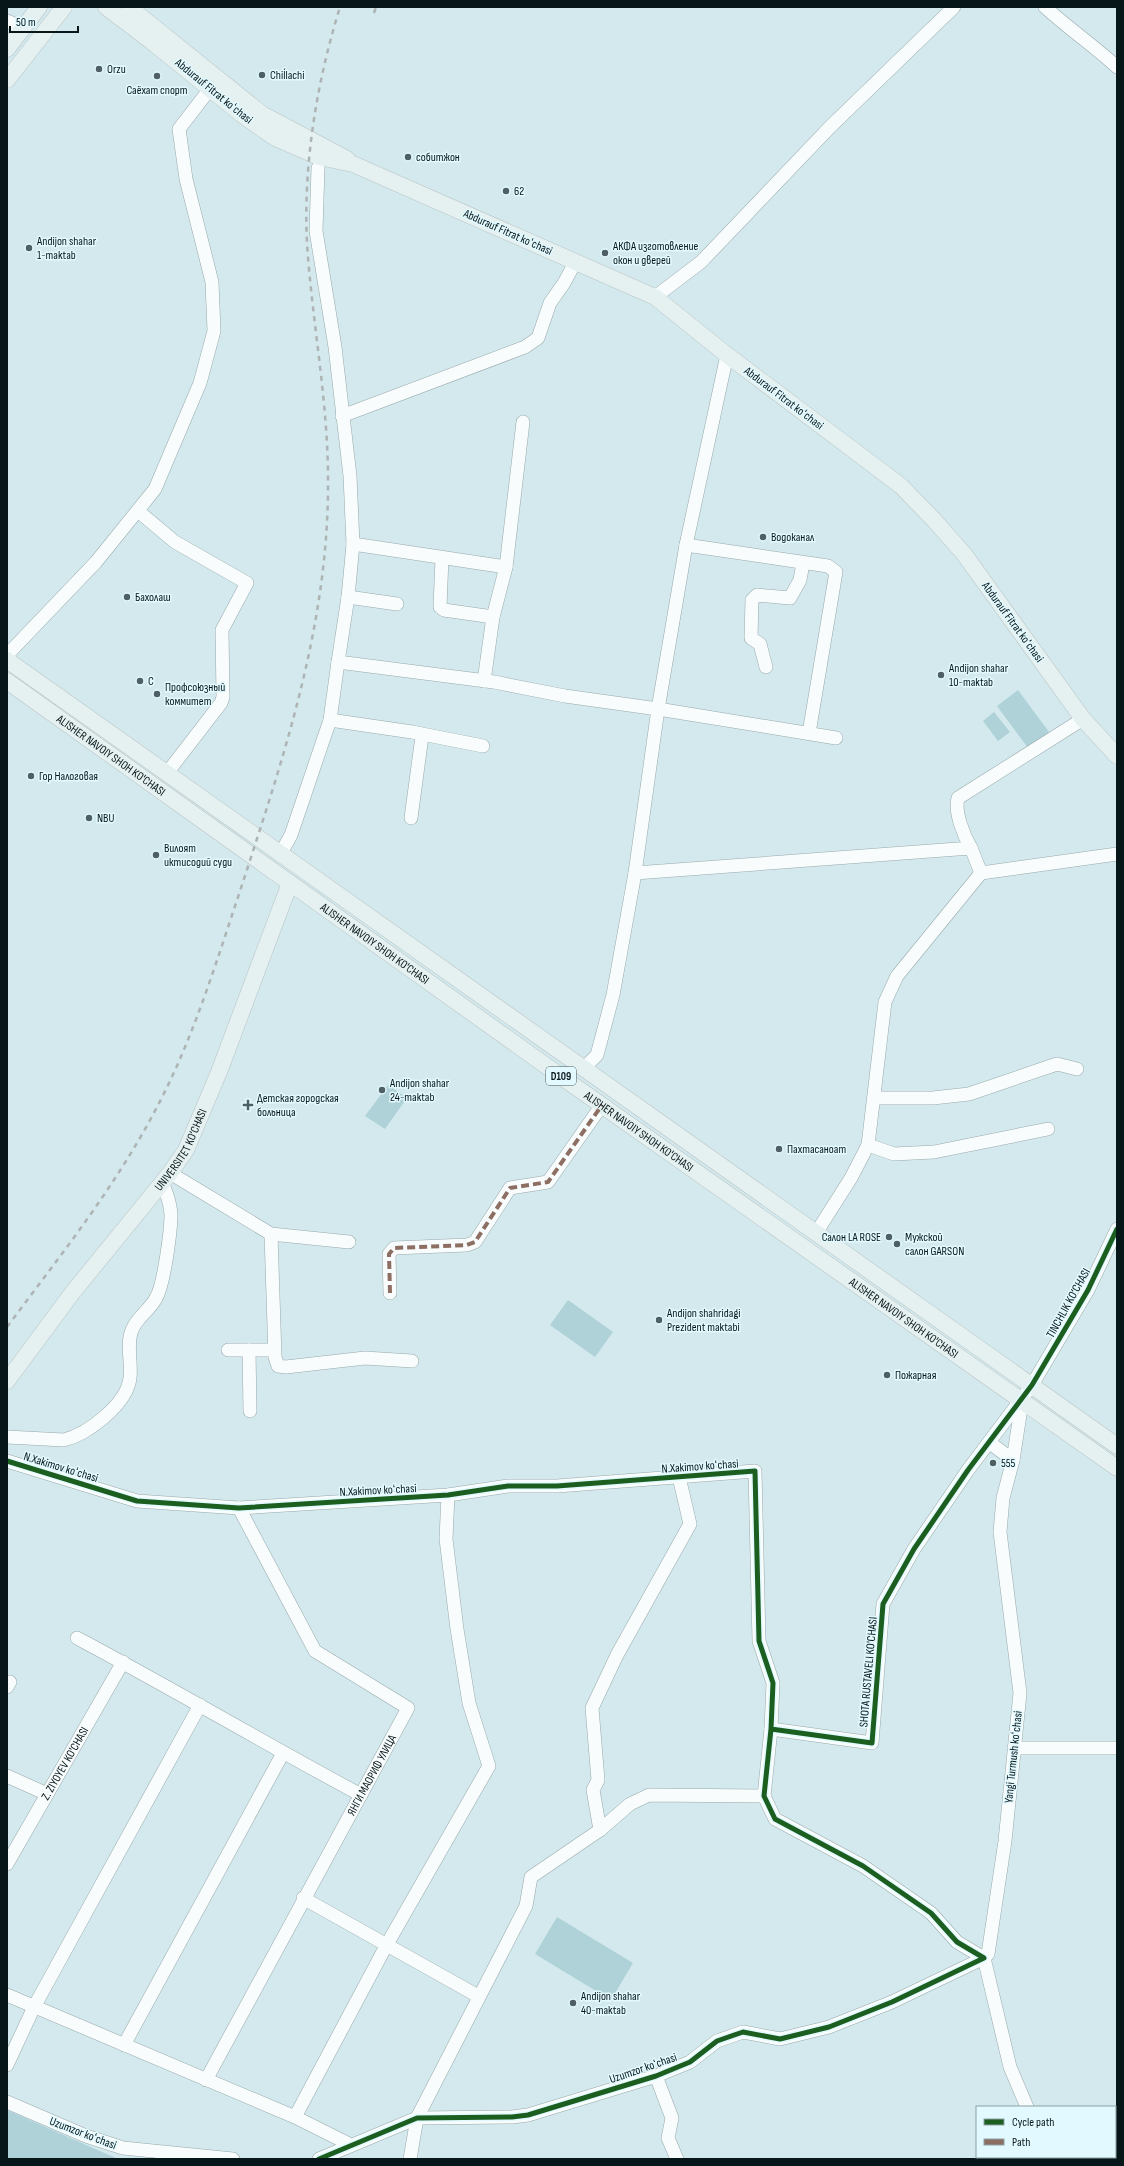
<svg xmlns="http://www.w3.org/2000/svg" width="1124" height="2166" font-family="'Sofia Sans Condensed',sans-serif">
<rect width="100%" height="100%" fill="#d3e9ed"/>
<path fill="#afd2d8" d="M1018,690L1049,732L1028,748L997,706Z
M994,712L1010,732L998,741L983,721Z
M388,1085L407,1098L385,1129L365,1116Z
M568,1300L613,1332L595,1357L550,1325Z
M557,1917L633,1963L611,2000L535,1954Z
M7,2110L118,2159H119H7Z"/>
<g fill="none" stroke-linecap="round" stroke-linejoin="round">
<g stroke="#98a9ac" stroke-width="14">
<g id="minor">
<path d="M1045,7C1068,28 1094,46 1117,67"/>
<path d="M7,21L23,28"/>
<path d="M318,168L316,231L335,347L350,476L353,544L348,597L338,662L494,682L565,696L658,709L836,738"/>
<path d="M655,297L701,262L830,127L954,7"/>
<path d="M342,416L525,347L538,338L550,303L564,283L576,261"/>
<path d="M138,511L175,542L247,583L222,630L223,697L221,703L167,773"/>
<path d="M353,544L506,567"/>
<path d="M686,545L828,566L836,572L809,733"/>
<path d="M442,558L440,607L444,610L493,617"/>
<path d="M348,597L397,604"/>
<path d="M7,655L96,562L155,489L200,383L214,331L212,282L186,179L179,129L216,81"/>
<path d="M766,667L760,644L751,638L752,600L757,595L790,598L800,580L803,563"/>
<path d="M484,681L493,617L506,567L523,422"/>
<path d="M330,720L412,732L483,746"/>
<path d="M411,818L422,736"/>
<path d="M971,848C964,836 954,812 958,798L1083,719"/>
<path d="M281,853L291,835L330,720L338,662"/>
<path d="M635,873L971,848L981,873"/>
<path d="M584,1068L597,1055L613,995L635,873L658,709L686,545L727,355"/>
<path d="M874,1098H933L969,1094L1057,1064L1077,1069"/>
<path d="M868,1145L894,1154L934,1152L1048,1129"/>
<path d="M170,1173L271,1234L349,1242"/>
<path d="M816,1233L851,1178L868,1145L885,1002L897,976L981,873L1117,854"/>
<path d="M271,1234L275,1357L278,1366L286,1367L365,1358L412,1361"/>
<path d="M390,1293L389,1254L394,1248L467,1245L475,1242L510,1188L548,1182L602,1105"/>
<path d="M228,1350H274"/>
<path d="M249,1350L250,1411"/>
<path d="M1022,1402L1013,1460L1003,1498L1000,1532L1020,1693L1005,1841L988,1954L984,1958L1010,2067L1027,2107"/>
<path d="M7,1437L64,1440C88,1434 127,1404 130,1378C132,1363 126,1344 132,1330C137,1317 150,1310 156,1298C164,1285 171,1230 171,1214C170,1203 167,1193 162,1183"/>
<path d="M990,1443L1013,1460"/>
<path d="M7,1461L137,1501L239,1508L448,1495L508,1486H557L755,1471L759,1641L773,1683L771,1729"/>
<path d="M77,1638C173,1689 266,1744 361,1795"/>
<path d="M7,1687L10,1682"/>
<path d="M1014,1748H1117"/>
<path d="M7,1776L47,1794"/>
<path d="M600,1830L593,1790L598,1780L592,1708L617,1655L690,1524L679,1477"/>
<path id="s1" d="M7,1864L123,1662"/>
<path d="M303,1898L478,1996"/>
<path d="M7,1995L295,2117L351,2145"/>
<path d="M124,2045L283,1753"/>
<path d="M7,2065L34,2007L200,1705"/>
<path d="M656,2076L672,2118L668,2138L677,2159"/>
<path id="s2" d="M206,2080L408,1708L315,1651L239,1508"/>
<path d="M7,2102L86,2136L123,2148L233,2159"/>
<path d="M295,2117L386,1946L489,1766L469,1703L457,1629L446,1539L448,1495"/>
<path d="M1048,2157L1049,2159"/>
<path d="M319,2159L417,2118L512,2117L528,2115L656,2076L690,2062L717,2041L743,2032L780,2039L829,2027L892,2002L984,1958L957,1942L931,1913L863,1866L775,1819L764,1796L771,1729L872,1743L883,1604L914,1549L968,1470L1032,1385L1088,1290L1117,1229"/>
<path d="M410,2159L417,2118L526,1906L531,1877L600,1830L630,1804L649,1795L764,1796"/>
</g>
</g>
<g stroke="#b9c4c6" stroke-width="17">
<g id="major">
<path d="M106,7L152,42L241,114L275,138L319,157L353,164L655,297L727,355L901,486L934,520L964,554L1083,719L1117,756"/>
<path d="M129,7L262,114L347,159"/>
<path d="M7,49L39,7"/>
<path d="M7,80L64,7"/>
<path d="M7,660L1117,1446"/>
<path id="s3" d="M7,681L573,1085L1117,1468"/>
<path id="s4" d="M7,1381L73,1292L170,1173L186,1150L219,1072L290,883"/>
</g>
</g>
<use href="#minor" stroke="#f8fcfc" stroke-width="13"/>
<use href="#major" stroke="#e5f0f0" stroke-width="16"/>
<path stroke="#aeb3b4" stroke-width="2.5" stroke-dasharray="5 5" stroke-linecap="butt" d="M374,13L376,7
M7,1327C60,1256 116,1186 157,1107C193,1039 216,963 240,891C284,756 329,624 328,480C328,400 312,322 307,243C303,164 317,81 340,7"/>
<path stroke="#8d6e63" stroke-width="4" stroke-dasharray="8 4" stroke-linecap="butt" d="M390,1293L389,1254L394,1248L467,1245L475,1242L510,1188L548,1182L602,1105"/>
<g stroke="#e2faff" stroke-width="8">
<path id="cycleway" d="M7,1461L137,1501L239,1508L448,1495L508,1486H557L755,1471L759,1641L773,1683L771,1729
M319,2159L417,2118L512,2117L528,2115L656,2076L690,2062L717,2041L743,2032L780,2039L829,2027L892,2002L984,1958L957,1942L931,1913L863,1866L775,1819L764,1796L771,1729L872,1743L883,1604L914,1549L968,1470L1032,1385L1088,1290L1117,1229"/>
</g>
<use href="#cycleway" stroke="#1b5e20" stroke-width="5"/>
</g>
<g fill="#4e6063" stroke="#e2faff" stroke-width="1.5">
<circle cx="99" cy="69" r="4"/>
<circle cx="262" cy="75" r="4"/>
<circle cx="157" cy="76" r="4"/>
<circle cx="408" cy="157" r="4"/>
<circle cx="506" cy="191" r="4"/>
<circle cx="29" cy="248" r="4"/>
<circle cx="605" cy="253" r="4"/>
<circle cx="763" cy="537" r="4"/>
<circle cx="127" cy="597" r="4"/>
<circle cx="941" cy="675" r="4"/>
<circle cx="140" cy="681" r="4"/>
<circle cx="157" cy="694" r="4"/>
<circle cx="31" cy="776" r="4"/>
<circle cx="89" cy="818" r="4"/>
<circle cx="156" cy="855" r="4"/>
<circle cx="382" cy="1090" r="4"/>
<path d="M246 1099h4v4h4v4h-4v4h-4v-4h-4v-4h4z"/>
<circle cx="779" cy="1149" r="4"/>
<circle cx="889" cy="1237" r="4"/>
<circle cx="897" cy="1244" r="4"/>
<circle cx="659" cy="1320" r="4"/>
<circle cx="887" cy="1375" r="4"/>
<circle cx="993" cy="1463" r="4"/>
<circle cx="573" cy="2003" r="4"/>
</g>
<g text-anchor="middle" stroke-width="3" stroke-linejoin="round" paint-order="stroke">
<rect fill="#e2faff" stroke="#495a5e" stroke-width="1" x="546" y="1067" width="30" height="18" rx="3"/>
<g font-size="11" font-weight="bold" fill="#071619">
<text x="561" y="1080">D109</text>
</g>
<g font-size="12" fill="#071619" stroke="#e2faff" text-anchor="start">
<text x="107" y="73">Orzu</text>
<text x="270" y="79">Chiĺlachi</text>
<text x="157" y="94" text-anchor="middle">Саёхат спорт</text>
<text x="416" y="161">собитжон</text>
<text x="514" y="195">62</text>
<text x="37" y="245">Andijon shahar<tspan x="37" dy="14">1-maktab</tspan></text>
<text x="613" y="250">АКФА изготовление<tspan x="613" dy="14">окон и дверей</tspan></text>
<text x="771" y="541">Водоканал</text>
<text x="135" y="601">Бахолаш</text>
<text x="949" y="672">Andijon shahar<tspan x="949" dy="14">10-maktab</tspan></text>
<text x="148" y="685">С</text>
<text x="165" y="691">Профсоюзный<tspan x="165" dy="14">коммитет</tspan></text>
<text x="39" y="780">Гор Налоговая</text>
<text x="97" y="822">NBU</text>
<text x="164" y="852">Вилоят<tspan x="164" dy="14">иктисодий суди</tspan></text>
<text x="390" y="1087">Andijon shahar<tspan x="390" dy="14">24-maktab</tspan></text>
<text x="257" y="1102">Детская городская<tspan x="257" dy="14">больница</tspan></text>
<text x="787" y="1153">Пахтасаноат</text>
<text x="881" y="1241" text-anchor="end">Салон LA ROSE</text>
<text x="905" y="1241">Мужской<tspan x="905" dy="14">салон GARSON</tspan></text>
<text x="667" y="1317">Andijon shahridagi<tspan x="667" dy="14">Prezident maktabi</tspan></text>
<text x="895" y="1379">Пожарная</text>
<text x="1001" y="1467">555</text>
<text x="581" y="2000">Andijon shahar<tspan x="581" dy="14">40-maktab</tspan></text>
</g>
<g font-size="12" fill="#071619" stroke="#e2faff">
<text transform="translate(214 91) rotate(39)" y="4">Abdurauf Fitrat koʻchasi</text>
<text transform="translate(508 232) rotate(24)" y="4">Abdurauf Fitrat koʻchasi</text>
<text transform="translate(784 398) rotate(37)" y="4">Abdurauf Fitrat koʻchasi</text>
<text transform="translate(1013 622) rotate(54)" y="4">Abdurauf Fitrat koʻchasi</text>
<text dy="4" stroke="none"><textPath href="#s3" startOffset="128">ALISHER NAVOIY SHOH KO'CHASI</textPath></text>
<text dy="4" stroke="none"><textPath href="#s3" startOffset="452">ALISHER NAVOIY SHOH KO'CHASI</textPath></text>
<text dy="4" stroke="none"><textPath href="#s3" startOffset="776">ALISHER NAVOIY SHOH KO'CHASI</textPath></text>
<text dy="4" stroke="none"><textPath href="#s4" startOffset="290">UNIVERSITET KО‘CHASI</textPath></text>
<text transform="translate(1068 1303) rotate(-61)" y="4">TINCHLIK KО‘CHASI</text>
<text dy="4" stroke="none"><textPath href="#s3" startOffset="1100">ALISHER NAVOIY SHOH KO'CHASI</textPath></text>
<text transform="translate(700 1466) rotate(-4)" y="4">N.Xakimov koʻchasi</text>
<text transform="translate(61 1467) rotate(17)" y="4">N.Xakimov koʻchasi</text>
<text transform="translate(378 1490) rotate(-3)" y="4">N.Xakimov koʻchasi</text>
<text transform="translate(868 1672) rotate(-85)" y="4">SHOTA RUSTAVELI KO'CHASI</text>
<text transform="translate(1013 1757) rotate(-84)" y="4">Yangi Turmush koʻchasi</text>
<text dy="4" stroke="none"><textPath href="#s1" startOffset="116">Z. ZIYOYEV KO'CHASI</textPath></text>
<text dy="4" stroke="none"><textPath href="#s2" startOffset="347">ЯНГИ МАОРИФ УЛИЦА</textPath></text>
<text transform="translate(643 2068) rotate(-19)" y="4">Uzumzor koʻchasi</text>
<text transform="translate(83 2133) rotate(21)" y="4">Uzumzor koʻchasi</text>
</g>
</g>
<rect width="1124" height="2166" fill="none" stroke="#071619" stroke-width="16"/>
<rect x="976" y="2106" width="140" height="52" fill="#e2faff" stroke="#8a9fa3"/>
<rect x="984" y="2119" width="20" height="6" fill="#1b5e20" stroke="#8a9fa3"/>
<text x="1012" y="2126" font-size="12" fill="#071619">Cycle path</text>
<rect x="984" y="2139" width="20" height="6" fill="#8d6e63" stroke="#8a9fa3"/>
<text x="1012" y="2146" font-size="12" fill="#071619">Path</text>
<path d="M10 26v6h68v-6" fill="none" stroke="#071619" stroke-width="2"/>
<text x="16" y="26" font-size="12" fill="#071619" stroke="#e2faff" stroke-width="3" paint-order="stroke">50 m</text>
</svg>
